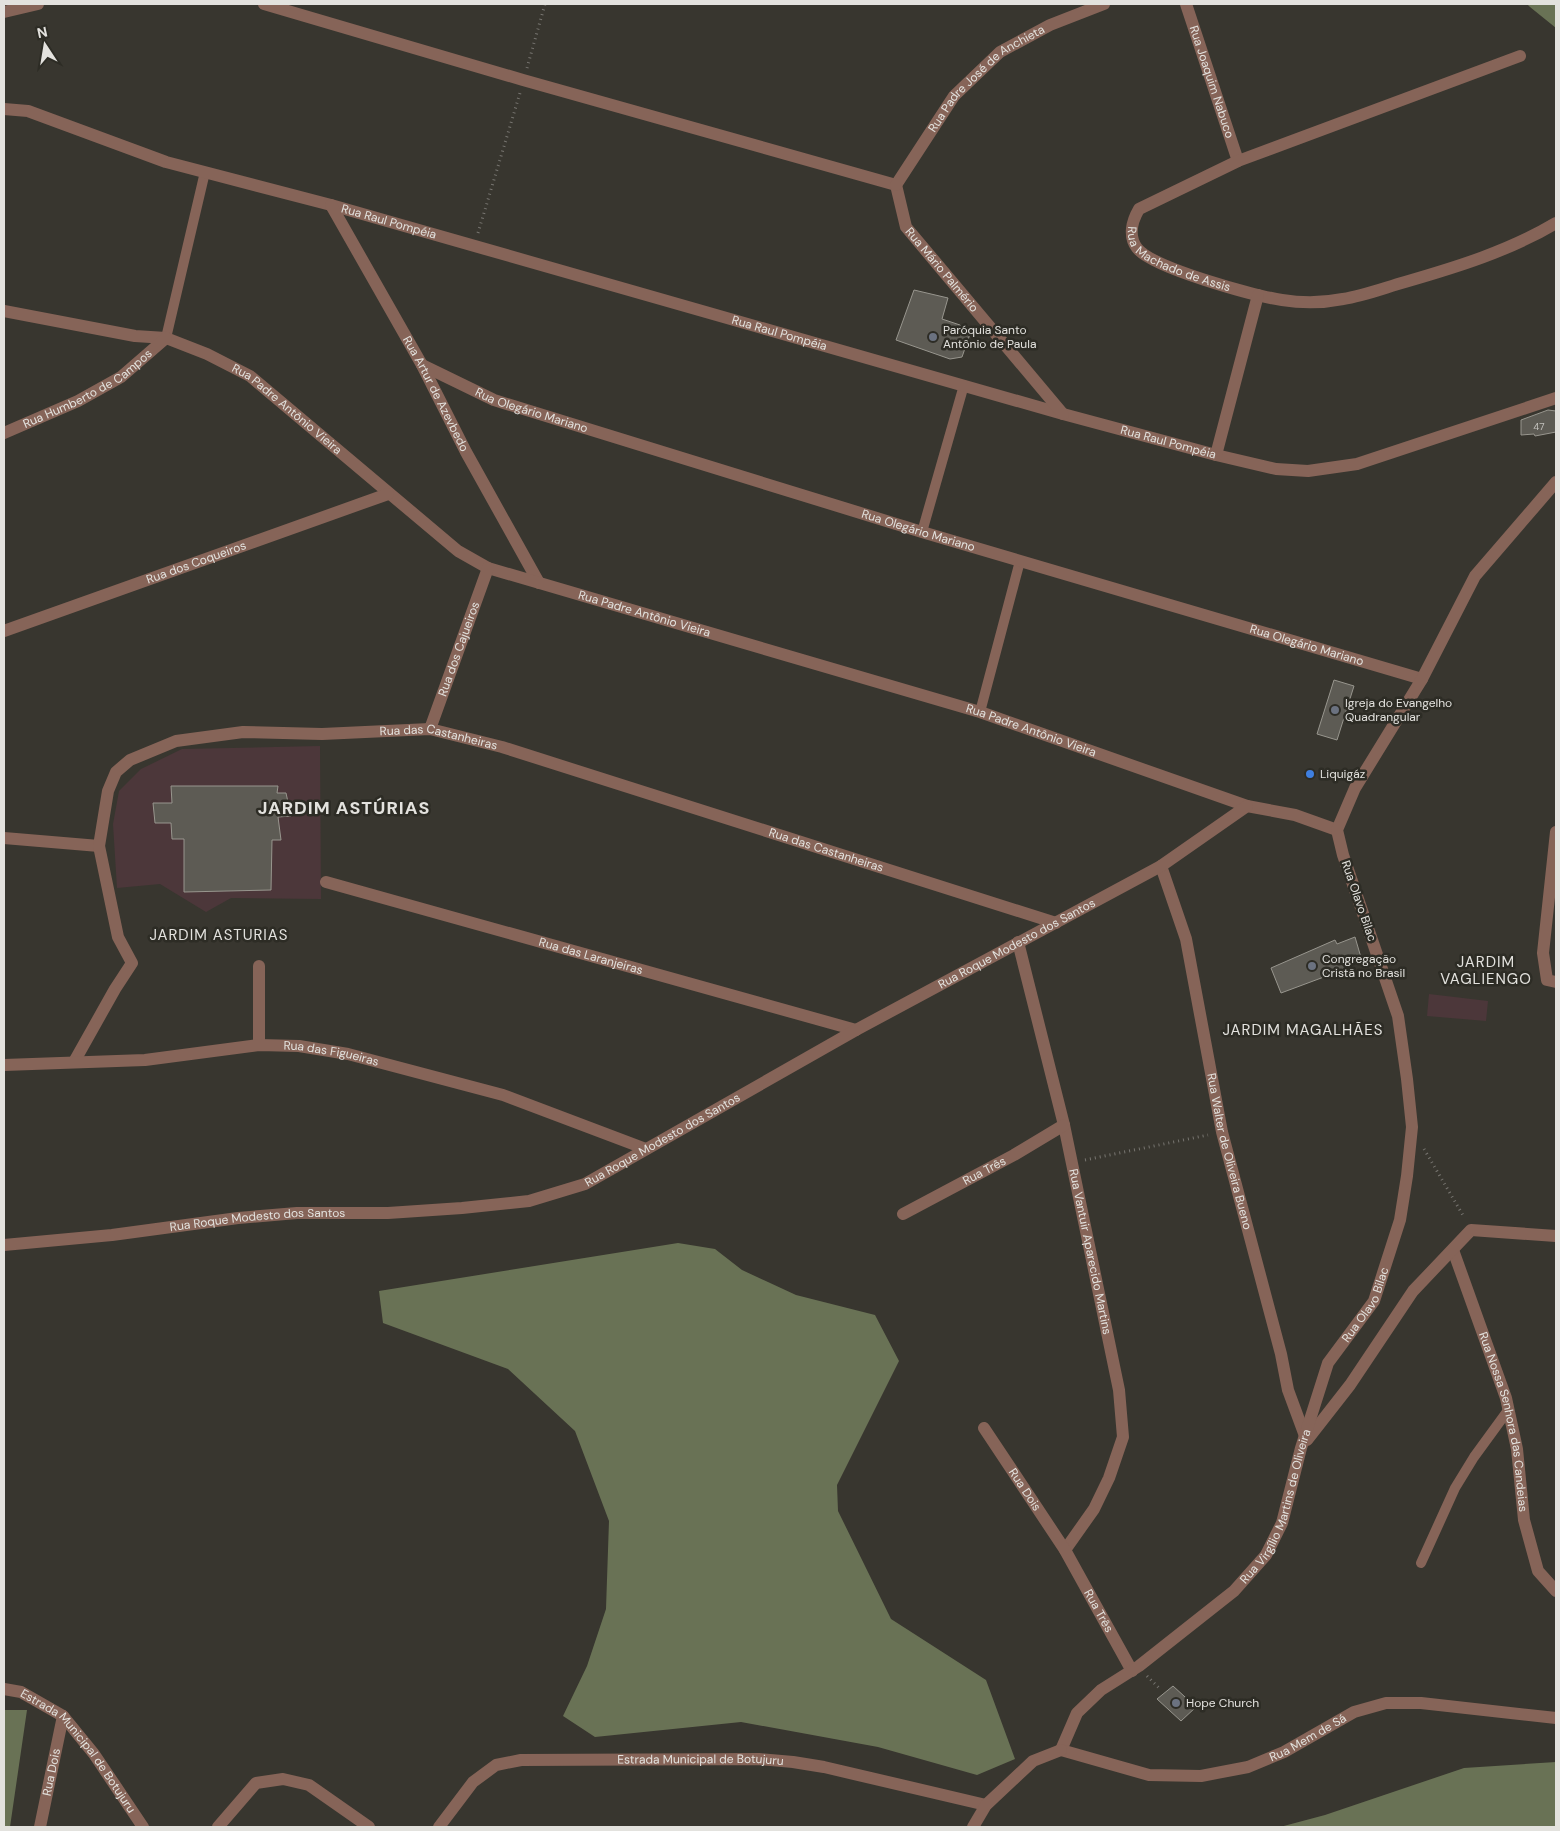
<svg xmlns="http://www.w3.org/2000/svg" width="1560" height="1831" font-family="'DM Sans',sans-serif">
<rect width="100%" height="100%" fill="#38362f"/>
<path fill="#4c373a" d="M320,746L321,899L231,898L206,912L160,884L117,888L113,824L119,791L141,769L182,749Z
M1429,994L1488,1001L1486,1021L1427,1016Z"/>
<path fill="#697255" d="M1527,4H1556V28L1530,7Z
M678,1243L715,1249L742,1270L796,1295L875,1315L899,1361L837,1485L838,1511L891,1619L986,1680L1015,1759L977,1775L878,1747L741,1722L595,1737L563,1716L587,1666L606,1609L609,1521L575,1431L508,1369L383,1323L379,1291Z
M4,1710H27L10,1827H4Z
M1556,1762V1827H1280L1325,1815L1464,1768Z"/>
<path fill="#5d5b54" stroke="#98968e" d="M914,290L948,298L942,319L960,325L970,334L962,357L950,359L896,340Z
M1548,410L1556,411V432L1535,436L1534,434L1521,435V420Z
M1334,680L1354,686L1337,740L1317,734Z
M171,786H278L277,793H286L291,816L278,817L281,840H272L271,890L184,892V839H172L171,823H155L153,803H172Z
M1355,937L1362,961L1348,963V968L1281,993L1271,968L1335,940L1337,944Z
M1173,1686L1196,1707L1181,1721L1157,1699Z"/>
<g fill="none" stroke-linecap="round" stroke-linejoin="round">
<path stroke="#777570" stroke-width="3" stroke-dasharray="1 4" stroke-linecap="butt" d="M527,68L545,4
M478,233L520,93
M1424,1149L1464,1217
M1085,1160L1208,1135
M1147,1676L1160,1689"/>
<path stroke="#866458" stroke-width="10" d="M166,338L205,172
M922,532L964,385
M980,712L1020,561
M1421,1563L1455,1488L1474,1457L1509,1409"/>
<g stroke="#866458" stroke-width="12">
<path d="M264,4L523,80L896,185"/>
<path id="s1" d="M1186,4L1238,161"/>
<path d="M4,12L38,4"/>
<path id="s2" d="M1520,56L1238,161L1139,209C1132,221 1128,236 1137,248C1152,268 1255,296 1282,300C1301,303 1323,303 1343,299C1363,296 1384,288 1405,282C1457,267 1509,251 1556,223"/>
<path id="s3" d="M4,109L28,111L166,162L331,205L1063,414L1216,455L1276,469L1308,471L1357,464L1556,398"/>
<path id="s4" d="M896,185L906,227L1063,414"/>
<path id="s5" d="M896,185L954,96L1000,52L1050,25L1104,4"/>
<path id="s6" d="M331,205L422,365L466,452L539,583"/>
<path id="s7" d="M4,311L135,336L166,338L207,354L250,376L458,551L488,568L980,712L1247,806L1295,815L1337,830"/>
<path id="s8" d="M422,365L494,400L922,532L1422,679"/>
<path id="s9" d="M4,433L78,401L121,377L166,338"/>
<path d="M1216,455L1258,295"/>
<path id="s10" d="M4,631L388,494"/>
<path id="s11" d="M430,729L488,568"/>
<path d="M1556,832L1543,953L1547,980L1556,982"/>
<path d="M4,838L99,846"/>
<path id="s12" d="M1161,866L1186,939L1222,1132L1281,1354L1288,1390L1305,1436"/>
<path id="s13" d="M326,882L856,1030"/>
<path id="s14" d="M1018,942L1064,1125L1119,1390L1123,1437L1109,1478L1094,1509L1065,1550"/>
<path d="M259,966V1045"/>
<path id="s15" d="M74,1062L115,989L132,963L118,937L99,846L108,791L116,772L130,760L176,741L243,732L322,734L430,729L502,747L1056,923"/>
<path id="s16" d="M4,1065L145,1060L259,1045L299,1046L348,1054L503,1095L646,1149"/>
<path id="s17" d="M903,1214L1014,1155L1064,1125"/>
<path id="s18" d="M4,1245L112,1235L238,1218L297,1213H388L462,1208L529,1201L585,1184L856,1030L1161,866L1247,806"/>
<path id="s19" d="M1453,1250L1506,1398L1517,1449L1524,1520L1538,1571L1556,1591"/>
<path id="s20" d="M984,1428L1065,1550L1132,1671"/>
<path d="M1307,1440L1350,1385L1413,1291L1471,1230L1556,1236"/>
<path id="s21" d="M4,1689L21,1692L63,1716L94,1754L143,1827"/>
<path id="s22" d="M1061,1750L1077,1713L1101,1690L1139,1666L1234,1591L1266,1555L1282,1523L1301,1448L1328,1363L1374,1301L1400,1220L1407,1176L1412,1127L1407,1079L1398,1016L1343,855L1337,830L1355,788L1422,679L1475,576L1556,482"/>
<path id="s23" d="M1061,1750L1149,1775L1201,1776L1248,1767L1284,1752L1354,1712L1386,1703H1421L1556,1718"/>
<path id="s24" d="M40,1827L63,1716"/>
<path d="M218,1827L256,1783L283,1779L309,1785L369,1827"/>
<path id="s25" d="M439,1827L473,1782L496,1765L521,1760L759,1759L793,1762L824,1767L986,1805"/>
<path d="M973,1827L986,1805L1033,1761L1061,1750"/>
</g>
</g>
<g fill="#6b7280" stroke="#2d2c25" stroke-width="2">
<circle cx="933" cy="337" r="5"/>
<circle cx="1335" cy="710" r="5"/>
<circle cx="1312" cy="966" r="5"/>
<circle cx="1176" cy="1703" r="5"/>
</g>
<circle fill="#3f7fe0" stroke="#2d2c25" stroke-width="2" cx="1310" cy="774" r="5"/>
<g text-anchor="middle" stroke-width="5" stroke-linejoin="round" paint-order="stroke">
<g font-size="10" fill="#c2c0bc">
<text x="1539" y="430">47</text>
</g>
<g font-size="12" fill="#e3e2de" stroke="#2d2c25">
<text dy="4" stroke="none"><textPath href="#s5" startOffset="142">Rua Padre José de Anchieta</textPath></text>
<text dy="4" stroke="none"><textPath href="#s1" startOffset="82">Rua Joaquim Nabuco</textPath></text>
<text dy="4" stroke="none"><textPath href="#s3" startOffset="402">Rua Raul Pompéia</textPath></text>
<text dy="4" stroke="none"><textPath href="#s2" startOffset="492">Rua Machado de Assis</textPath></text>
<text dy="4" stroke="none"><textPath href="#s4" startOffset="99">Rua Mário Palmério</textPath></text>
<text dy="4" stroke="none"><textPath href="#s3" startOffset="808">Rua Raul Pompéia</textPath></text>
<text dy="4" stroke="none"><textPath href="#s9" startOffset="95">Rua Humberto de Campos</textPath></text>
<text dy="4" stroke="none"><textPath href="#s6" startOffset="216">Rua Artur de Azevbedo</textPath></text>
<text dy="4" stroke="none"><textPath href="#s7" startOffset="306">Rua Padre Antônio Vieira</textPath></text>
<text dy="4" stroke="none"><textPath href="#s8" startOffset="119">Rua Olegário Mariano</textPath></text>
<text dy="4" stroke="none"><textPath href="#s3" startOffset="1212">Rua Raul Pompéia</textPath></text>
<text dy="4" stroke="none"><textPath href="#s8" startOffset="524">Rua Olegário Mariano</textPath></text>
<text dy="4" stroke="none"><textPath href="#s10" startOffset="204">Rua dos Coqueiros</textPath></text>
<text dy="4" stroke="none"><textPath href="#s7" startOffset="726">Rua Padre Antônio Vieira</textPath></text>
<text dy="4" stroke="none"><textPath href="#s8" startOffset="929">Rua Olegário Mariano</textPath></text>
<text dy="4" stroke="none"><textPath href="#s11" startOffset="85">Rua dos Cajueiros</textPath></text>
<text dy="4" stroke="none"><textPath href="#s7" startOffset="1130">Rua Padre Antônio Vieira</textPath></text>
<text dy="4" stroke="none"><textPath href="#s15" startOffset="646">Rua das Castanheiras</textPath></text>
<text dy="4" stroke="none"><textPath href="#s15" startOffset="1051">Rua das Castanheiras</textPath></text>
<text transform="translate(1359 901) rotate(71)" y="4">Rua Olavo Bilac</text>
<text dy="4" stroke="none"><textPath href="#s18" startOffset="1080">Rua Roque Modesto dos Santos</textPath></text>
<text dy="4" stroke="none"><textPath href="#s13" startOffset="275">Rua das Laranjeiras</textPath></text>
<text dy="4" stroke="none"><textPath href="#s16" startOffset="329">Rua das Figueiras</textPath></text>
<text dy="4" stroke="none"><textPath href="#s18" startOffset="675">Rua Roque Modesto dos Santos</textPath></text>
<text dy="4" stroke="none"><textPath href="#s12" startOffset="294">Rua Walter de Oliveira Bueno</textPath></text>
<text dy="4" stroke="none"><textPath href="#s17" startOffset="92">Rua Três</textPath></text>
<text dy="4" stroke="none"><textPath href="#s18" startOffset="255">Rua Roque Modesto dos Santos</textPath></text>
<text dy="4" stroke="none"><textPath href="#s14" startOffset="318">Rua Vantuir Aparecido Martins</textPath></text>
<text dy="4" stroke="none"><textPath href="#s22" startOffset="560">Rua Olavo Bilac</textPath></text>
<text dy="4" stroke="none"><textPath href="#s19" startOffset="180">Rua Nossa Senhora das Candeias</textPath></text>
<text dy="4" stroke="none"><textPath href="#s20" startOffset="74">Rua Dois</textPath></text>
<text dy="4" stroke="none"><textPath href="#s22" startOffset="336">Rua Virgílio Martins de Oliveira</textPath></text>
<text dy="4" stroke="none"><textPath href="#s20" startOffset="216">Rua Três</textPath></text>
<text dy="4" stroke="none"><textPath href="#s23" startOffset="258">Rua Mem de Sá</textPath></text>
<text dy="4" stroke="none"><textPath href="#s21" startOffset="101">Estrada Municipal de Botujuru</textPath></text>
<text dy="4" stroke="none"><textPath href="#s25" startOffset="290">Estrada Municipal de Botujuru</textPath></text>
<text dy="4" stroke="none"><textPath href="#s24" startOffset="56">Rua Dois</textPath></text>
</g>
<g font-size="12" fill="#e3e2de" stroke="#2d2c25" text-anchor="start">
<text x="943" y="334">Paróquia Santo<tspan x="943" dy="14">Antônio de Paula</tspan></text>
<text x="1345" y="707">Igreja do Evangelho<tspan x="1345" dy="14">Quadrangular</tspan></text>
<text x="1320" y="778">Liquigáz</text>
<text x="1322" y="963">Congregação<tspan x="1322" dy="14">Cristã no Brasil</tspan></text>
<text x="1186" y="1707">Hope Church</text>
</g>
<g font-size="15" letter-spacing="1" fill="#e3e2de" stroke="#2d2c25">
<text x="219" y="940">JARDIM ASTURIAS</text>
<text x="1486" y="967">JARDIM<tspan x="1486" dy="17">VAGLIENGO</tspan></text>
<text x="1303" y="1035">JARDIM MAGALHÃES</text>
</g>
<g font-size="18" font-weight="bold" letter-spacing="1" fill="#e3e2de" stroke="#2d2c25">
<text x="344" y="814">JARDIM ASTÚRIAS</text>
</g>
</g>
<rect width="1560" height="1831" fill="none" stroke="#e3e2de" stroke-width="10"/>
<g transform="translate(45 45) rotate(348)" stroke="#2d2c25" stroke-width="4" paint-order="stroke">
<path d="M0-4L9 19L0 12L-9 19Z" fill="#e3e2de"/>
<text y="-8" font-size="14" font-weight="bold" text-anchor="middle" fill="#e3e2de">N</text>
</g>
</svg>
